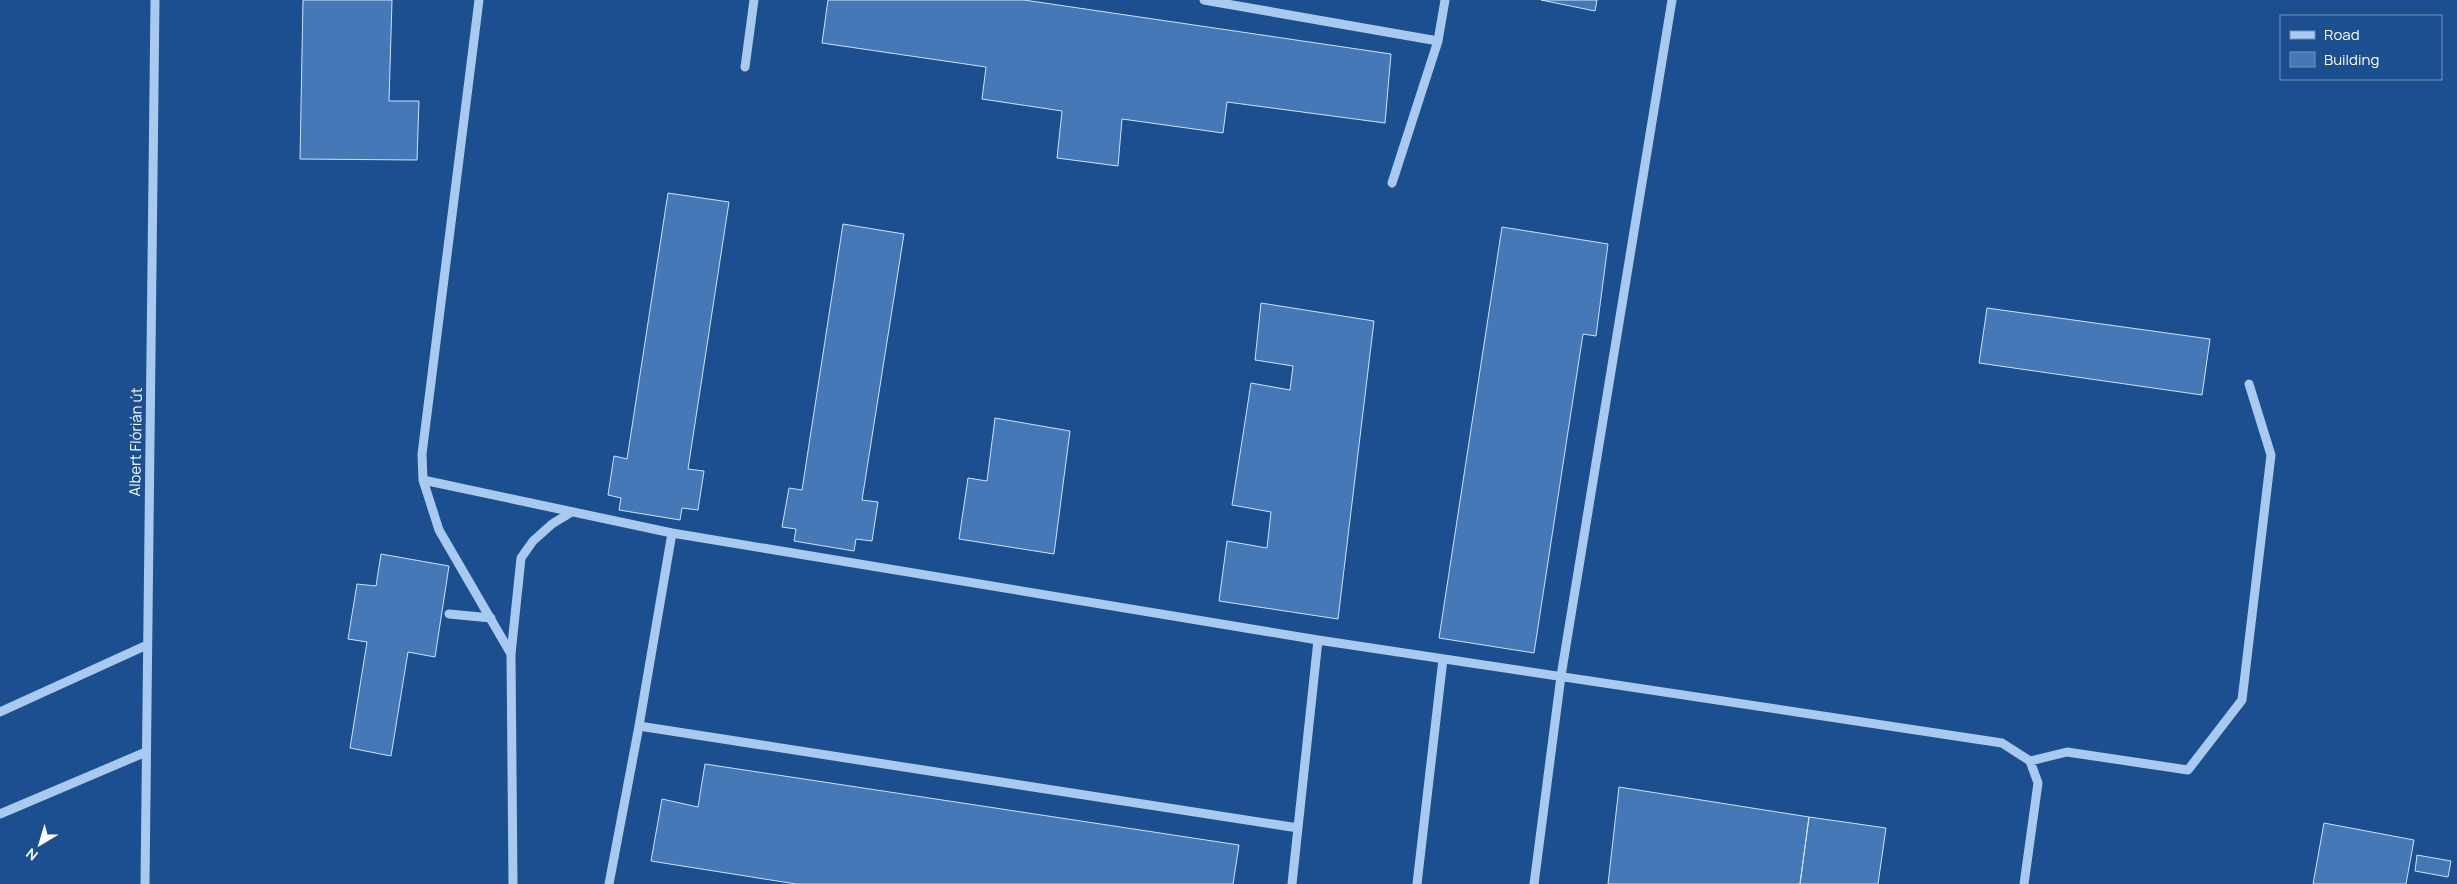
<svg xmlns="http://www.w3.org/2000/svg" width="2457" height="884" font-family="Manrope,sans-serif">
<rect width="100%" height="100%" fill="#1b4f8f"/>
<path fill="#4478b7" stroke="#cfe3fa" d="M303,0H392L389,101H419L417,160L300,159Z
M828,0H1024L1391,54L1385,123L1227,102L1223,133L1122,119L1118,166L1057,158L1062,111L982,99L986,67L822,43Z
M1541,0H1597L1595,11Z
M668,193L729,202L688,469L704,471L698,510L682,508L680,520L619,510L621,498L608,495L614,456L627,459Z
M843,224L904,234L862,500L878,502L872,541L856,539L854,551L794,541L796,529L782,527L789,488L802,490Z
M1502,227L1608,244L1596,336L1583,334L1534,653L1439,638Z
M1261,303L1374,321L1338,619L1219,601L1227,541L1267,548L1271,512L1232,505L1251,383L1290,390L1293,366L1255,360Z
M1987,308L2210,339L2202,395L1979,363Z
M995,418L1070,431L1054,554L959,539L968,478L987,481Z
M381,554L449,566L435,657L408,652L391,756L350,748L367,642L348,639L357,584L376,586Z
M705,764L1239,845L1233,884H796L651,861L662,799L698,807Z
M1619,787L1809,817L1800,884H1608Z
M1809,817L1886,828L1878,884H1800Z
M2324,823L2414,840L2406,884H2313Z
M2417,855L2451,861L2448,877L2415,871Z"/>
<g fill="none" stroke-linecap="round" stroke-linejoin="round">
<path stroke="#a9c9ee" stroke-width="9" d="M479,0L422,454L423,480L439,530L511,654
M1204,0L1438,41
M745,67L754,0
M1392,183L1438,41L1445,0
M423,480L672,533L1318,640L2002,743L2030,761L2038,783L2024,884
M449,614L491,618
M0,712L147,645
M639,726L1298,828
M2030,761L2067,752L2188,770L2242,700L2271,455L2249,384
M0,814L146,752
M145,884L155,0
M513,884L511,654L521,558L533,541L552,524L570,513
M609,884L639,726L672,533
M1292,884L1318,640
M1417,884L1443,659
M1534,884L1561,676L1672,0"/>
</g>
<g text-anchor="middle" stroke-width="4" stroke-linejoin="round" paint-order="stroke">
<g font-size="15" fill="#fff" stroke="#1b4f8f">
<text transform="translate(136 442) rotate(-89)" y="5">Albert Flórián út</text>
</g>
</g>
<rect x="2280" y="15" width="162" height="65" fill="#1b4f8f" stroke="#7695bc"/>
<rect x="2290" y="31" width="25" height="8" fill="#a9c9ee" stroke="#7695bc"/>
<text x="2324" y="40" font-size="15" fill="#ffffff">Road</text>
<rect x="2290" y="52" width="25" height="15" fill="#4478b7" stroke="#7695bc"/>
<text x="2324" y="65" font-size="15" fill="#ffffff">Building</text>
<g transform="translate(40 844) rotate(218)" stroke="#1b4f8f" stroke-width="4" paint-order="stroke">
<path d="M0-4L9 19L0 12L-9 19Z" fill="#ffffff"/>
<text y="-8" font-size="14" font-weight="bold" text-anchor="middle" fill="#ffffff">N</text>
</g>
</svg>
